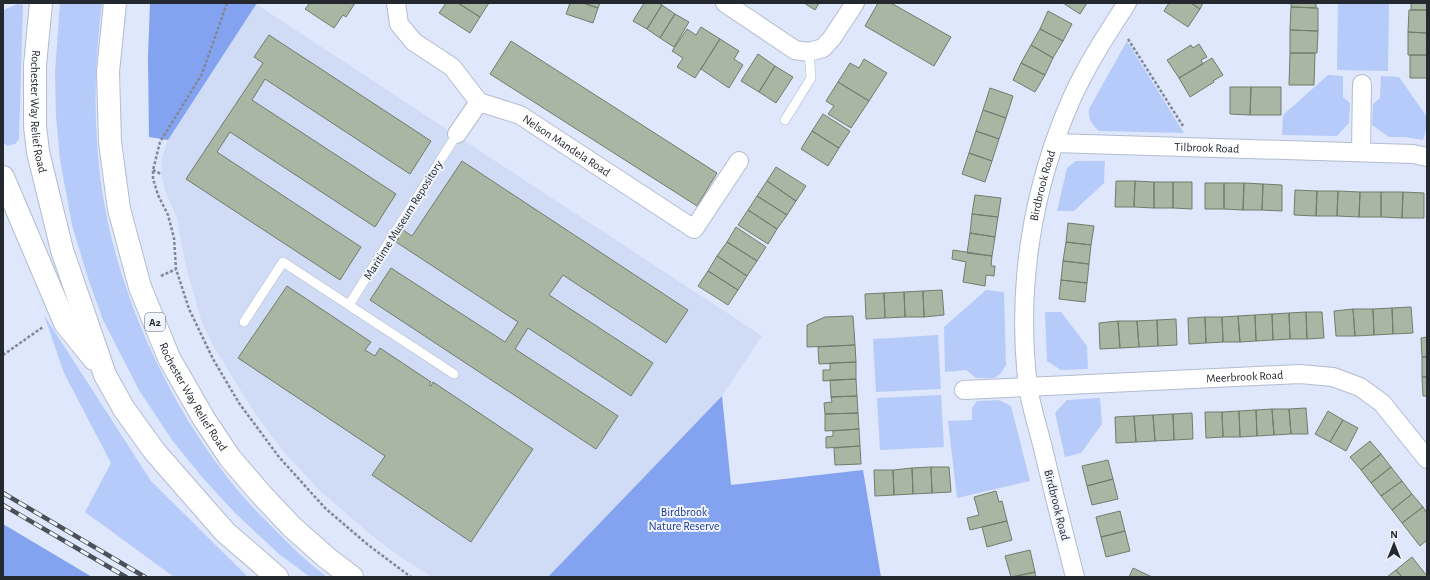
<svg xmlns="http://www.w3.org/2000/svg" width="1430" height="580" font-family="'Alegreya Sans',sans-serif">
<rect width="100%" height="100%" fill="#dee7fb"/>
<path fill="#d0dbf5" d="M256,4L762,336L722,396L548,577H432L402,558L371,535L320,491L284,452L252,409L214,347L202,323L185,263L177,218L166,194L161,174L162,157L168,140Z"/>
<path fill="#b7cbfa" d="M60,3H102C94,66 93,128 102,190C118,299 176,422 249,503C257,512 266,520 274,529C291,546 308,563 327,577H310L279,554L234,512L202,477L172,440L139,390L103,320L88,278L72,225L60,160L56,116L55,72Z
M1338,3H1389L1388,71L1337,70Z
M18,4L23,5L19,139L15,144L7,146L3,142V10Z
M1127,41L1184,133L1099,131C1092,125 1088,119 1089,109Z
M1328,75L1343,76V97L1350,103L1349,123L1337,136L1282,135L1283,115Z
M1381,76L1399,77L1427,117V127L1423,140L1405,137H1389L1372,125L1373,104L1380,98Z
M1076,161H1105L1104,183L1074,211H1057L1067,168Z
M986,290L1004,292L1006,365L1001,373L995,378H976L966,370L945,372L944,327Z
M1045,312H1061L1087,346L1088,369L1061,370L1047,361Z
M44,315L151,481L248,577H174L85,512L111,463L64,373Z
M938,335L941,389L876,392L873,339Z
M941,395L944,447L880,450L877,398Z
M1100,398L1102,424L1081,453L1065,457L1055,413L1067,400Z
M999,400L1011,406L1030,481L957,498L948,421L972,420V408L977,401Z"/>
<path fill="#83a3f0" d="M150,3H257L168,140L149,137L148,57Z
M722,396L731,485L863,470L881,577H548Z
M3,524L92,577H3Z"/>
<path fill="#a9b6a4" stroke="#707c6b" d="M310,3H355L346,17L343,15L334,28L305,9Z
M446,3H458L480,17L470,33L439,13Z
M458,3H489L480,17Z
M570,3H583L598,8L593,23L566,14Z
M583,3H600L598,8Z
M644,3H658L662,5L647,29L633,21Z
M804,3H819L815,10Z
M878,3H891L951,37L934,66L865,26Z
M1063,3H1087L1080,14Z
M1169,3H1191L1200,9L1188,27L1164,11Z
M1191,3H1203L1200,9Z
M1291,3H1316V8L1291,7Z
M1411,3H1427V10H1411Z
M662,5L675,14L660,38L647,29Z
M1291,7L1318,8V31L1290,30Z
M1409,10H1427V33L1408,32Z
M1048,11L1072,24L1063,41L1040,29Z
M675,14L689,22L674,47L660,38Z
M701,27L720,39L695,78L677,67L683,58L672,51L687,29L696,35Z
M1040,29L1063,41L1053,58L1031,45Z
M1290,30L1318,31L1317,53H1290Z
M1408,32L1427,33V55H1408Z
M269,35L431,141L410,174L265,79L252,100L396,194L375,227L230,132L217,152L361,247L340,280L186,179L263,63L254,57Z
M720,39L739,51L734,59L743,65L729,88L701,69Z
M511,41L717,173L697,206L490,74Z
M1199,44L1207,57L1201,60L1203,64L1179,78L1167,60L1191,45L1193,48Z
M1031,45L1053,58L1045,75L1021,63Z
M1290,53H1315L1314,85H1289Z
M758,54L775,66L759,92L741,81Z
M1410,55H1427V78H1410Z
M1212,58L1223,75L1213,81L1214,82L1190,97L1179,78Z
M864,59L887,73L869,101L838,82L850,63L859,68Z
M1021,63L1045,75L1035,92L1013,80Z
M775,66L793,77L776,103L759,92Z
M838,82L869,101L851,128L828,114L834,106L826,101Z
M1230,87H1251L1250,115L1230,114Z
M1251,87H1281V115H1250Z
M990,88L1013,96L1006,118L983,110Z
M983,110L1006,118L999,139L976,131Z
M823,114L850,131L839,148L812,131Z
M812,131L839,148L828,166L801,149Z
M976,131L999,139L992,161L969,153Z
M969,153L992,161L985,182L962,174Z
M462,161L688,310L666,343L563,275L549,295L653,363L631,396L528,328L515,349L618,416L596,449L370,300L391,268L505,342L518,322L396,242L403,230L412,236Z
M776,167L806,186L796,201L767,181Z
M767,181L796,201L787,215L757,196Z
M1116,181H1135L1134,207H1115Z
M1135,181L1154,182V208L1134,207Z
M1154,182H1173V208H1154Z
M1173,182H1192V209L1173,208Z
M1205,183H1224V209H1205Z
M1224,183H1244L1243,210L1224,209Z
M1244,183L1263,184L1262,210H1243Z
M1263,184L1282,185V211L1262,210Z
M1295,190L1317,191L1316,216L1294,215Z
M1317,191H1338L1337,216H1316Z
M1338,191L1360,192L1359,217L1337,216Z
M1360,192H1381V217H1359Z
M1381,192H1403L1402,218L1381,217Z
M1403,192L1424,193V218H1402Z
M975,195L1001,198L998,217L972,214Z
M757,196L787,215L777,229L748,210Z
M748,210L777,229L768,244L738,225Z
M972,214L998,217L995,237L970,233Z
M1068,223L1094,226L1091,245L1066,242Z
M736,227L766,247L757,261L727,242Z
M970,233L995,237L992,256L967,253Z
M727,242L757,261L747,276L717,256Z
M1066,242L1091,245L1089,264L1063,261Z
M953,250L992,256L991,266H995L994,276L986,275L985,286L963,282L966,262L952,259Z
M717,256L747,276L738,290L708,271Z
M1063,261L1089,264L1087,283L1061,280Z
M708,271L738,290L728,305L698,286Z
M1061,280L1087,283L1085,302L1059,299Z
M287,286L371,342L365,350L375,356L380,348L431,382L429,385L431,386L433,382L533,449L471,542L372,475L385,456L238,358Z
M942,290L944,315L924,317L923,291Z
M923,291L924,317H905L904,292Z
M904,292L905,317L885,318L884,293Z
M884,293L885,318L866,319L865,294Z
M1411,307L1413,333L1393,334L1392,308Z
M1392,308L1393,334L1374,335L1373,309Z
M1353,309H1373L1374,335L1355,336Z
M1353,309L1355,336H1336L1334,311Z
M1306,312H1322L1324,338L1307,339Z
M1306,312L1307,339H1290L1289,313Z
M1289,313L1290,339L1273,340L1272,314Z
M1272,314L1273,340L1256,341L1255,315Z
M1255,315L1256,341L1240,342L1238,316Z
M853,316L855,345L807,347V325L825,317Z
M1238,316L1240,342H1223L1222,317Z
M1205,317H1222L1223,342L1206,343Z
M1205,317L1206,343L1189,344L1188,318Z
M1176,319L1177,345L1158,346L1157,320Z
M1157,320L1158,346L1139,347L1137,321Z
M1118,321L1120,348L1100,349L1099,323Z
M1118,321H1137L1139,347L1120,348Z
M1427,337V357H1422L1421,338Z
M855,345L856,362L819,364L818,347Z
M1422,357H1427V377H1422Z
M856,362V379L823,381V370H830V363Z
M1422,377H1427V396H1423Z
M856,379L857,396L831,397L830,380Z
M857,396L858,413L825,414L824,403L832,402L831,397Z
M1306,408L1308,434H1291L1289,409Z
M1272,409H1289L1291,434L1274,435Z
M1272,409L1274,435L1257,436L1256,410Z
M1256,410L1257,436L1240,437L1239,411Z
M1239,411L1240,437H1223L1222,412Z
M1328,411L1343,420L1330,442L1315,434Z
M1205,412H1222L1223,437L1206,438Z
M858,413L859,429L825,431V414Z
M1192,413L1193,439L1174,440L1173,414Z
M1173,414L1174,440L1155,441L1153,415Z
M1153,415L1155,441L1136,442L1134,416Z
M1134,416L1136,442L1116,443L1115,417Z
M1343,420L1358,428L1346,451L1330,442Z
M859,429L860,446L826,448V437L833,436V431Z
M1370,441L1381,454L1361,470L1350,457Z
M860,446L861,464L835,465L834,448Z
M1381,454L1391,467L1371,483L1361,470Z
M1108,460L1113,479L1087,486L1082,466Z
M931,467H949L951,492L932,493Z
M931,467L932,493L913,494L912,468Z
M1391,467L1402,481L1381,496L1371,483Z
M912,468L913,494L894,495L893,470Z
M874,470H893L894,495L875,496Z
M1113,479L1118,499L1092,505L1087,486Z
M1402,481L1412,494L1392,510L1381,496Z
M996,491L999,502L1002,501L1007,521L970,530L967,518L979,515L974,497Z
M1412,494L1423,507L1402,523L1392,510Z
M1423,507L1427,513V540L1420,546L1402,523Z
M1120,511L1125,531L1101,537L1096,517Z
M1007,521L1012,540L987,547L982,527Z
M1125,531L1130,551L1106,557L1101,537Z
M1030,550L1035,572L1011,577L1005,556Z
M1412,557L1427,576V577H1402L1396,570Z
M1133,568L1152,577H1129Z
M1396,570L1402,577H1387Z
M1035,572L1036,577H1013Z"/>
<g fill="none" stroke-linecap="round" stroke-linejoin="round">
<g stroke="#b3bccf" stroke-width="10">
<path id="lane" d="M785,120L811,78L809,52
M349,305L457,134
M244,322L283,262L454,374"/>
</g>
<g stroke="#b3bccf" stroke-width="20">
<g id="street">
<path id="s1" d="M396,3L399,24L414,42L452,67L479,102L520,115L694,229L739,161"/>
<path d="M725,3L795,50L809,52L823,48L832,38L855,3"/>
<path d="M457,134L479,102"/>
<path id="s2" d="M1054,143L1413,154L1427,157"/>
<path d="M1361,152L1362,84"/>
<path id="s3" d="M964,390L1300,374L1333,377L1360,387L1382,403L1427,459"/>
<path id="s4" d="M1075,577C1064,534 1053,491 1043,448C1038,428 1031,407 1028,386C1016,289 1032,189 1071,100C1086,66 1107,34 1127,3"/>
</g>
</g>
<g stroke="#b3bccf" stroke-width="24">
<g id="highway">
<path id="s5" d="M41,3L35,65V126L38,152L62,250L105,375L124,409L155,452L225,532L277,577"/>
<path id="s6" d="M115,3L108,72L110,142L119,209L140,287L169,358L204,419L230,458L260,493L292,527L327,558L352,577"/>
<path d="M3,177L65,323L94,359"/>
</g>
</g>
<path stroke="#818895" stroke-width="2.5" stroke-dasharray="3 2" stroke-linecap="butt" d="M227,3L202,74L160,142L153,170V179L158,195L168,215L174,238L176,269L189,309L213,359L239,403L279,457L325,508L367,544L411,577
M1128,39L1183,126
M153,170L161,174
M161,276L176,269
M3,355L43,327"/>
<use href="#lane" stroke="#fff" stroke-width="9"/>
<use href="#street" stroke="#fff" stroke-width="18"/>
<use href="#highway" stroke="#fff" stroke-width="22"/>
<g stroke="#4b505a" stroke-width="4.5">
<path id="rail" d="M3,493L145,577
M3,505L126,577"/>
</g>
<use href="#rail" stroke="#f0f4fc" stroke-width="3" stroke-dasharray="9" stroke-linecap="butt"/>
</g>
<g text-anchor="middle" stroke-width="4" stroke-linejoin="round" paint-order="stroke">
<rect fill="#f0f4fc" stroke="#61656c" stroke-width="1" x="145" y="313" width="20" height="18" rx="3"/>
<g font-size="11" font-weight="bold" fill="#24282f">
<text x="155" y="326">A2</text>
</g>
<g font-size="12" fill="#24282f" stroke="#f0f4fc">
<text dy="4" stroke="none"><textPath href="#s5" startOffset="109">Rochester Way Relief Road</textPath></text>
<text dy="4" stroke="none"><textPath href="#s1" startOffset="233">Nelson Mandela Road</textPath></text>
<text dy="4" stroke="none"><textPath href="#s2" startOffset="153">Tilbrook Road</textPath></text>
<text dy="4" stroke="none"><textPath href="#s4" startOffset="399">Birdbrook Road</textPath></text>
<text transform="translate(403 220) rotate(-58)" y="4">Maritime Museum Repository</text>
<text dy="4" stroke="none"><textPath href="#s3" startOffset="281">Meerbrook Road</textPath></text>
<text dy="4" stroke="none"><textPath href="#s6" startOffset="410">Rochester Way Relief Road</textPath></text>
<text transform="translate(1057 505) rotate(76)" y="4">Birdbrook Road</text>
</g>
<g font-size="12" fill="#203b93" stroke="#f0f4fc">
<text x="684" y="516">Birdbrook<tspan x="684" dy="14">Nature Reserve</tspan></text>
</g>
</g>
<rect width="1430" height="580" fill="none" stroke="#24282f" stroke-width="8"/>
<g transform="translate(1394 544)" stroke="#f0f4fc" stroke-width="3" paint-order="stroke">
<path d="M0-3L7 15L0 10L-7 15Z" fill="#24282f"/>
<text y="-6" font-size="11" font-weight="bold" text-anchor="middle" fill="#24282f">N</text>
</g>
</svg>
